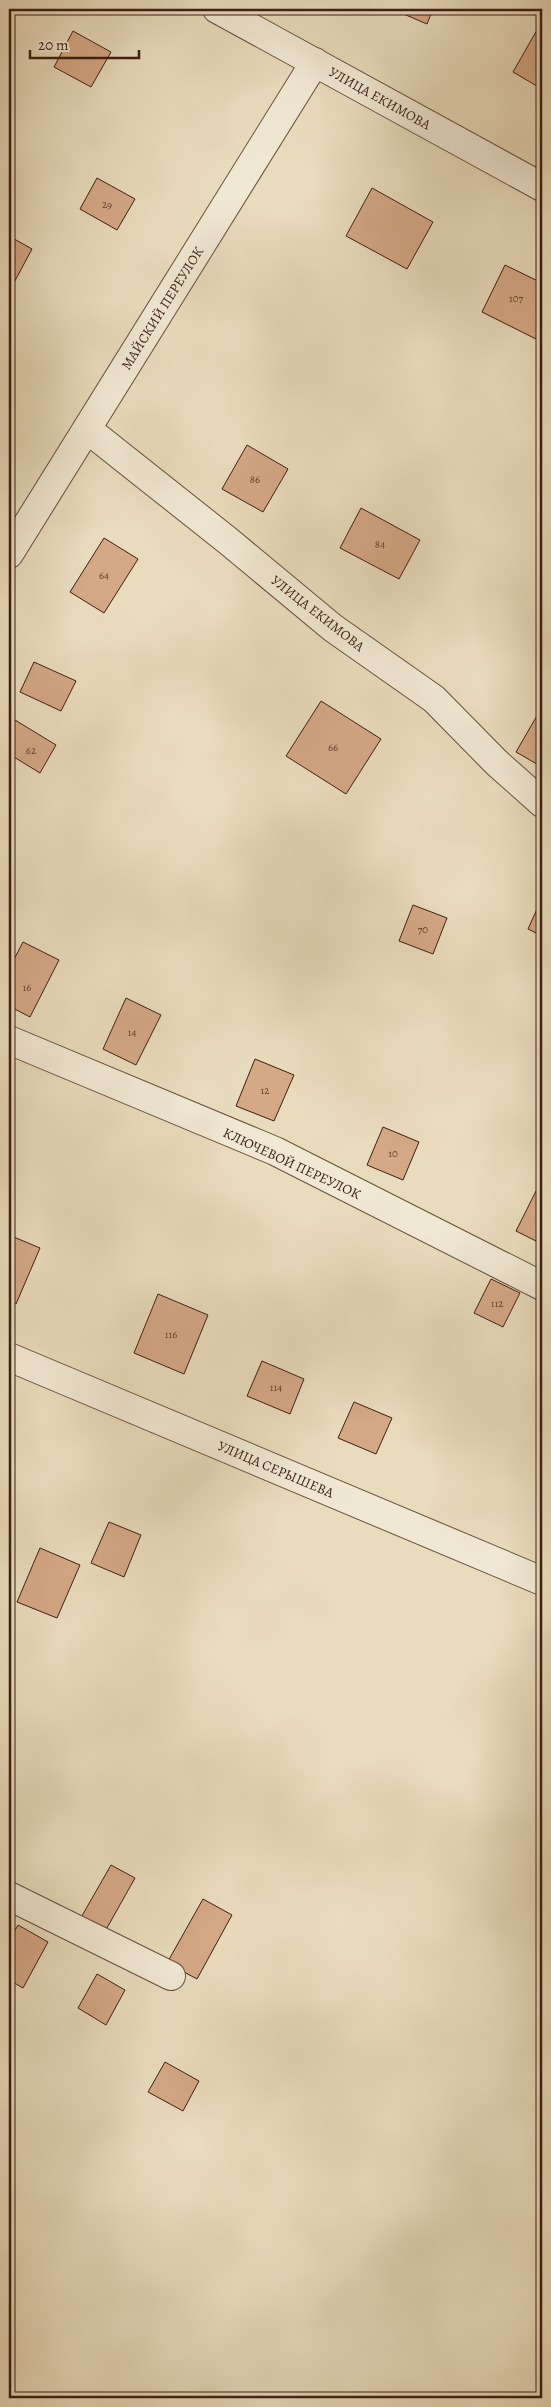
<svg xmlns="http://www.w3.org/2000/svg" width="551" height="2407" font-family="Alegreya,serif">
<rect width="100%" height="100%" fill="#e9dcbd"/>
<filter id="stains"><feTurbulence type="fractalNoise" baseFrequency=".004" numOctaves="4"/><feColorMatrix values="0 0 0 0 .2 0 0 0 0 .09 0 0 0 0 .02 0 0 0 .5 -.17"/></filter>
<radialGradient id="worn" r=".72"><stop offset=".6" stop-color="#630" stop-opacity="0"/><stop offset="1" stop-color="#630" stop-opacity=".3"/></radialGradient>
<path fill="#d5a886" stroke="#3b1f12" d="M392,9H433L427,24Z
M537,30L542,33V89L513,72Z
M73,31L111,52L91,87L54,67Z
M97,178L135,199L117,230L80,209Z
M372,188L433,222L407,269L346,236Z
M9,236L32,249L10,290H9Z
M505,265L542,283V342L482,312Z
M247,445L288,469L263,512L222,489Z
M361,508L420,540L399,579L340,548Z
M104,538L138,559L104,613L70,592Z
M34,662L76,681L61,711L20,692Z
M321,701L381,739L346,794L286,756Z
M542,707V767L516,752Z
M15,720L56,745L40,773L9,754V730Z
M542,898V936L528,929Z
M413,905L447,918L433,954L399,941Z
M23,942L59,960L30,1017L9,1006V969Z
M126,998L161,1015L136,1065L103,1049Z
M255,1059L294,1075L274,1121L236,1106Z
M383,1127L419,1142L403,1180L367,1165Z
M536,1191L542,1194V1244L516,1231Z
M9,1235L40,1248L16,1304L9,1301Z
M491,1279L520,1293L503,1327L474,1313Z
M158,1294L208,1315L184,1374L134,1353Z
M262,1361L304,1379L290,1414L247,1396Z
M354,1402L392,1418L376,1454L338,1438Z
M109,1522L141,1535L124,1577L91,1563Z
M40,1548L80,1565L57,1618L17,1602Z
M111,1865L135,1878L103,1935L79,1921Z
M203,1899L232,1915L197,1979L167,1963Z
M18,1925L48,1942L23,1988L9,1980V1941Z
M97,1974L125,1990L106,2025L78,2008Z
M165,2062L199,2081L183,2111L148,2092Z"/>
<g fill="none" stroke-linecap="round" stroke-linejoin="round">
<g stroke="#664e3d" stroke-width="30">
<path id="street" d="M217,9L542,187
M87,429L227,540L333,628L434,699L497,763L542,803
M9,554L315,62
M9,1040L275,1151L542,1286
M9,1357L542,1581
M9,1896L171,1976"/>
</g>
<use href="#street" stroke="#f1e8d4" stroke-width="28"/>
</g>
<g text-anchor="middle" stroke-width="4.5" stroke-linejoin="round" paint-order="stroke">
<g font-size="11" fill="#62412f">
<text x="107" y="208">29</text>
<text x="516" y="302">107</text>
<text x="255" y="483">86</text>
<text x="380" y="548">84</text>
<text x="104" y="579">64</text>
<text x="333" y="751">66</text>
<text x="31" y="754">62</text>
<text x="423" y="933">70</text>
<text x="27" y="991">16</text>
<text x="132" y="1036">14</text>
<text x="265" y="1094">12</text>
<text x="393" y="1157">10</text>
<text x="497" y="1307">112</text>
<text x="171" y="1338">116</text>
<text x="276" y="1391">114</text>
</g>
<g font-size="14" fill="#3b1f12" stroke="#f1e8d4">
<text transform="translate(380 98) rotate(29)" y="5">УЛИЦА ЕКИМОВА</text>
<text transform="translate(162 308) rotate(-58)" y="5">МАЙСКИЙ ПЕРЕУЛОК</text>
<text transform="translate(318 613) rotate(38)" y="5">УЛИЦА ЕКИМОВА</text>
<text transform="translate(292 1163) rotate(25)" y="5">КЛЮЧЕВОЙ ПЕРЕУЛОК</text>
<text transform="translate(276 1469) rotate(23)" y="5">УЛИЦА СЕРЫШЕВА</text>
</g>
</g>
<rect width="551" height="2407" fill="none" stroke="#e9dcbd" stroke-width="30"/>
<rect x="10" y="10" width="531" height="2387" fill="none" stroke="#3b1f12" stroke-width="2.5"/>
<rect x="15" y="15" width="521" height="2377" fill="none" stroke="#3b1f12"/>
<path d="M30 50v8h109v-8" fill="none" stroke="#3b1f12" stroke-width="2.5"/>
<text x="38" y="50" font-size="15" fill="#3b1f12" stroke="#f1e8d4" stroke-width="4" paint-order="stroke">20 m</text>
<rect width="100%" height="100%" filter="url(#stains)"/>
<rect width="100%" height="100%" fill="url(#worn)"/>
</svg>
